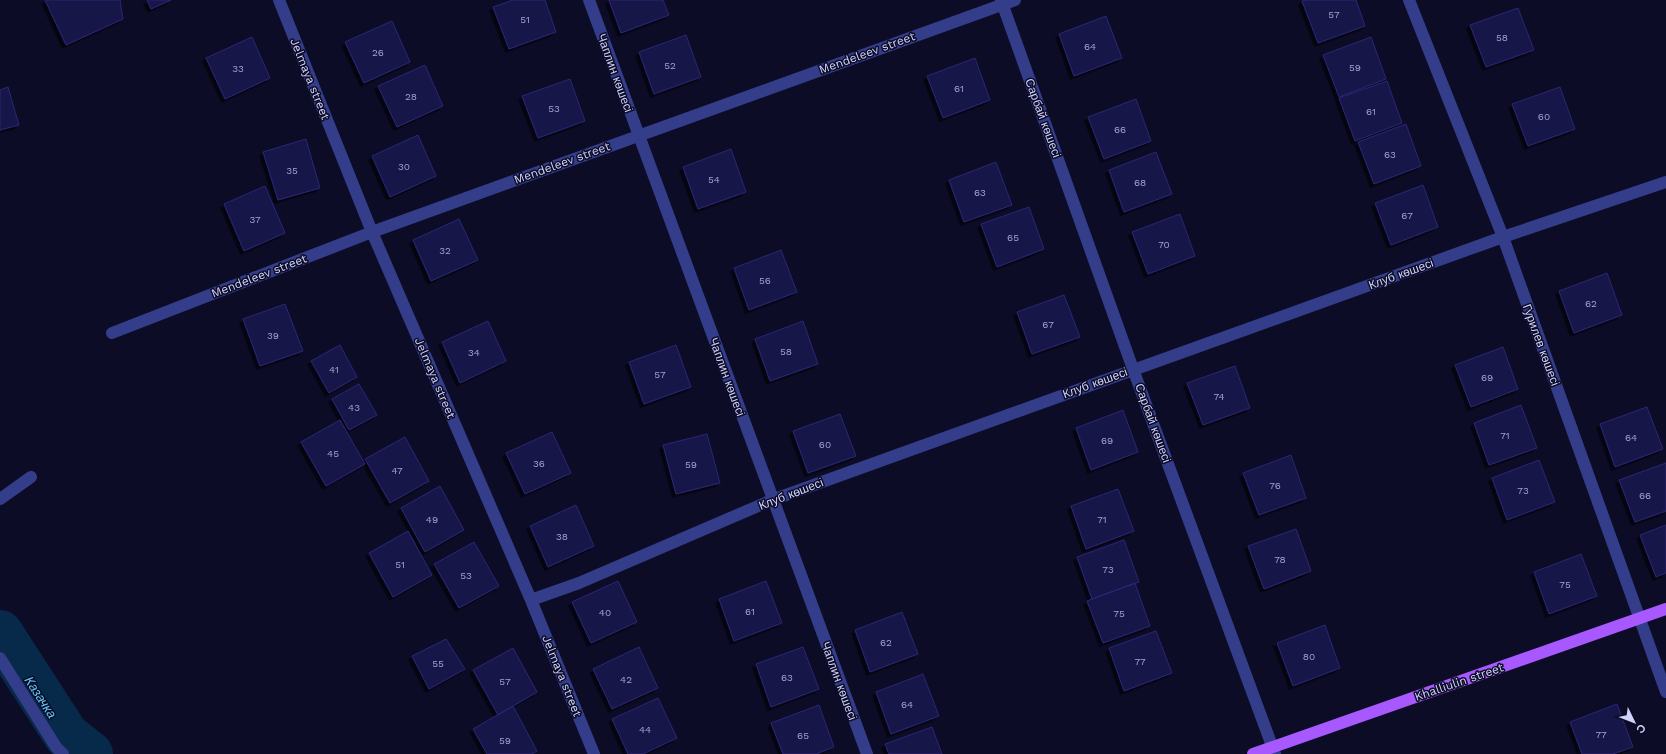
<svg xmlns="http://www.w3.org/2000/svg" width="1666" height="754" font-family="'Work Sans',sans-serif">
<defs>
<filter id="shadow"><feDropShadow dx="-3.5" dy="3.5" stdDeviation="0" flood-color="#0009"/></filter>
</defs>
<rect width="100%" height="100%" fill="#0d0c26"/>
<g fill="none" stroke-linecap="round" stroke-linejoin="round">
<path stroke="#072a4b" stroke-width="46" d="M0,633L66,735L90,754"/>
</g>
<path fill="#191749" stroke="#2a2677" filter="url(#shadow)" d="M45,0H120L123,19L66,45Z
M147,0H171L151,9Z
M513,0H545L556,32L509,49L493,7Z
M609,0H663L669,15L621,33Z
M1306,0H1356L1365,26L1318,43L1302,1Z
M1518,8L1534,50L1486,67L1470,25Z
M1106,16L1122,58L1074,76L1059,34Z
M392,21L410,62L364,83L345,42Z
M686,35L701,77L654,94L639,52Z
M252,37L270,78L225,99L206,58Z
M1371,37L1386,79L1339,97L1323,55Z
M975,58L990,100L943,118L927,76Z
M425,65L443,106L397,127L378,86Z
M570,79L585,121L538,138L522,96Z
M1387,81L1402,123L1355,141L1339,98Z
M8,87L19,125L0,130V90Z
M1560,87L1575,129L1528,146L1512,104Z
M1136,99L1151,141L1104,159L1088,117Z
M1406,124L1421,166L1374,184L1358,142Z
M418,135L436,176L390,197L372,156Z
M306,139L320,188L278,200L263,152Z
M731,149L746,192L698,209L683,167Z
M1156,152L1172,194L1124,212L1109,170Z
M996,162L1012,205L964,222L949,180Z
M1423,185L1438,227L1391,245L1375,203Z
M265,186L285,233L244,251L224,204Z
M1029,207L1044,249L997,267L981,224Z
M1180,214L1195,256L1148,274L1132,232Z
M459,219L478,260L431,281L413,240Z
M781,250L797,292L749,310L734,268Z
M1607,273L1622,315L1574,333L1559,291Z
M1064,295L1080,337L1032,354L1017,312Z
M285,304L303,351L260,366L243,319Z
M488,321L506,361L460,383L442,342Z
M803,321L818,364L770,381L755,339Z
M340,345L357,377L329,393L311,361Z
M676,345L691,387L644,404L629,362Z
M1503,347L1518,389L1471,407L1455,365Z
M1235,366L1250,408L1203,425L1187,383Z
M359,384L377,415L349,430L332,399Z
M1521,405L1537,448L1489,465L1474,423Z
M1647,407L1663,449L1615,467L1600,424Z
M1123,410L1138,452L1091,470L1076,428Z
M840,414L856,456L808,473L793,431Z
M340,420L365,464L326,486L301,442Z
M552,432L571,473L525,494L506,453Z
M707,434L720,483L676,494L663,445Z
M405,437L429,481L390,503L365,459Z
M1291,455L1306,498L1259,515L1243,473Z
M1539,460L1555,502L1507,520L1492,478Z
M1666,463V511L1635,522L1619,480Z
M440,486L464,530L425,552L401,508Z
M1118,489L1134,531L1086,549L1071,506Z
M576,505L594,546L548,567L530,526Z
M1666,525V573L1656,577L1640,535Z
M1296,529L1311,571L1264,589L1248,546Z
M408,531L432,575L393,597L369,553Z
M1124,540L1139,582L1092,599L1077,557Z
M474,542L499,586L459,608L434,564Z
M1581,554L1597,596L1549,614L1534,572Z
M618,581L637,622L591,643L572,602Z
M766,581L782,623L734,641L719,599Z
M1135,583L1150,626L1103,643L1087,601Z
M902,612L918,654L870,672L855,630Z
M1325,625L1340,668L1293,686L1277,643Z
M1156,631L1172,673L1124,691L1109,648Z
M446,639L465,669L429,689L412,656Z
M639,647L658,688L612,709L593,669Z
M803,647L819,689L771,707L756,664Z
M513,648L537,692L498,715L473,670Z
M923,674L939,716L891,734L876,692Z
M658,698L677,738L643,754H628L612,719Z
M1617,704L1633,747L1613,754H1582L1570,722Z
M819,705L834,747L816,754H783L771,723Z
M513,706L537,751L532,754H487L473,729Z
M932,727L942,754H889L885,744Z"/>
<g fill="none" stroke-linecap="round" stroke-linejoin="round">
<path stroke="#333d8a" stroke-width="12" d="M279,0L372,232L531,600L594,754
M589,0L867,754
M1001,0L1133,369L1275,754
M1409,0L1503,237L1666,692
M112,333L372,232L1015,0
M0,499L31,477
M531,600L579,583L772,500L1503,237L1666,182
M0,658L56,747L63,754"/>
<path stroke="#a858ff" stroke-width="12" d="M1253,754L1666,609"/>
</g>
<g text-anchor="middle" stroke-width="3" stroke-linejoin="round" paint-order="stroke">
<g font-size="10" fill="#a3a4d2">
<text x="1334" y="18">57</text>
<text x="525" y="23">51</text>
<text x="1502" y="41">58</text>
<text x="1090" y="50">64</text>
<text x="378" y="56">26</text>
<text x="670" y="69">52</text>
<text x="1355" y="71">59</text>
<text x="238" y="72">33</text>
<text x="959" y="92">61</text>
<text x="411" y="100">28</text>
<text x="554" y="112">53</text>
<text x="1371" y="115">61</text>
<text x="1544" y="120">60</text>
<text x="1120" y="133">66</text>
<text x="1390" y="158">63</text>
<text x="404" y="170">30</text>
<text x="292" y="174">35</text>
<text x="714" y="183">54</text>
<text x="1140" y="186">68</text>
<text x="980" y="196">63</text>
<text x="1407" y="219">67</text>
<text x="255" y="223">37</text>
<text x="1013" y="241">65</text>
<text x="1164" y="248">70</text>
<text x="445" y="254">32</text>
<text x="765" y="284">56</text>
<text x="1591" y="307">62</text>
<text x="1048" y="328">67</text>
<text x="273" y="339">39</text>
<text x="786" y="355">58</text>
<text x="474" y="356">34</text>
<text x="334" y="373">41</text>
<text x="660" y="378">57</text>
<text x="1487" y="381">69</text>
<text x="1219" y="400">74</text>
<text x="354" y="411">43</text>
<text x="1505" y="439">71</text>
<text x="1631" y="441">64</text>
<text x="1107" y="444">69</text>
<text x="825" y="448">60</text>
<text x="333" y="457">45</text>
<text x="539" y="467">36</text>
<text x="691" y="468">59</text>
<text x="397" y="474">47</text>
<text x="1275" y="489">76</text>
<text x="1523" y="494">73</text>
<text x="1645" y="499">66</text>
<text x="432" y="523">49</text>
<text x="1102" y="523">71</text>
<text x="562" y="540">38</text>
<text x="1280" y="563">78</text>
<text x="400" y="568">51</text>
<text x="1108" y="573">73</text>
<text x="466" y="579">53</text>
<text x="1565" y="588">75</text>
<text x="750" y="615">61</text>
<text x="605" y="616">40</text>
<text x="1119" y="617">75</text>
<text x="886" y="646">62</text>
<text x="1309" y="660">80</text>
<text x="1140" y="665">77</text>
<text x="438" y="667">55</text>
<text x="787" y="681">63</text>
<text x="626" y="683">42</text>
<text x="505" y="685">57</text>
<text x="907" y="708">64</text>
<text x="645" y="733">44</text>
<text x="1601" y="738">77</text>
<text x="803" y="739">65</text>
<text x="505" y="744">59</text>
</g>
<g font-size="12" fill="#d1d3ff" stroke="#0d0c26">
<text transform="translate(867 53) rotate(-20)" y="4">Mendeleev street</text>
<text transform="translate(615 73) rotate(70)" y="4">Чаплин көшесі</text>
<text transform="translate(310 79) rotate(68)" y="4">Jelmaya street</text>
<text transform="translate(1043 118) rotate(70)" y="4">Сарбай көшесі</text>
<text transform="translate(562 163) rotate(-20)" y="4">Mendeleev street</text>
<text transform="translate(1401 274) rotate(-20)" y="4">Клуб көшесі</text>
<text transform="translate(259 276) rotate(-21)" y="4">Mendeleev street</text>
<text transform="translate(1541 345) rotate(70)" y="4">Гурилев көшесі</text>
<text transform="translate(727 377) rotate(70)" y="4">Чаплин көшесі</text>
<text transform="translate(435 378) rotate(67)" y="4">Jelmaya street</text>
<text transform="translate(1095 383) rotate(-20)" y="4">Клуб көшесі</text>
<text transform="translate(1153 423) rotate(70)" y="4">Сарбай көшесі</text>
<text transform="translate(791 494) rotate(-21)" y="4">Клуб көшесі</text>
<text transform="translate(562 676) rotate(68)" y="4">Jelmaya street</text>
<text transform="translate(839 681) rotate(70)" y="4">Чаплин көшесі</text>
<text transform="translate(1459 682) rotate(-19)" y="4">Khalliulin street</text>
</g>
<g font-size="13" font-style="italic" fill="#5fcdff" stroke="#0d0c26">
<text transform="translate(41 697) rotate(57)" y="5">Казачка</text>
</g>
</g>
<g transform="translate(1634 722) rotate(133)" stroke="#0d0c26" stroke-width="3" paint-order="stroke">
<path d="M0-3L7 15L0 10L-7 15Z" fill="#d1d3ff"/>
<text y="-6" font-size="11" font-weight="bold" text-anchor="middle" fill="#d1d3ff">С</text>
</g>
</svg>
